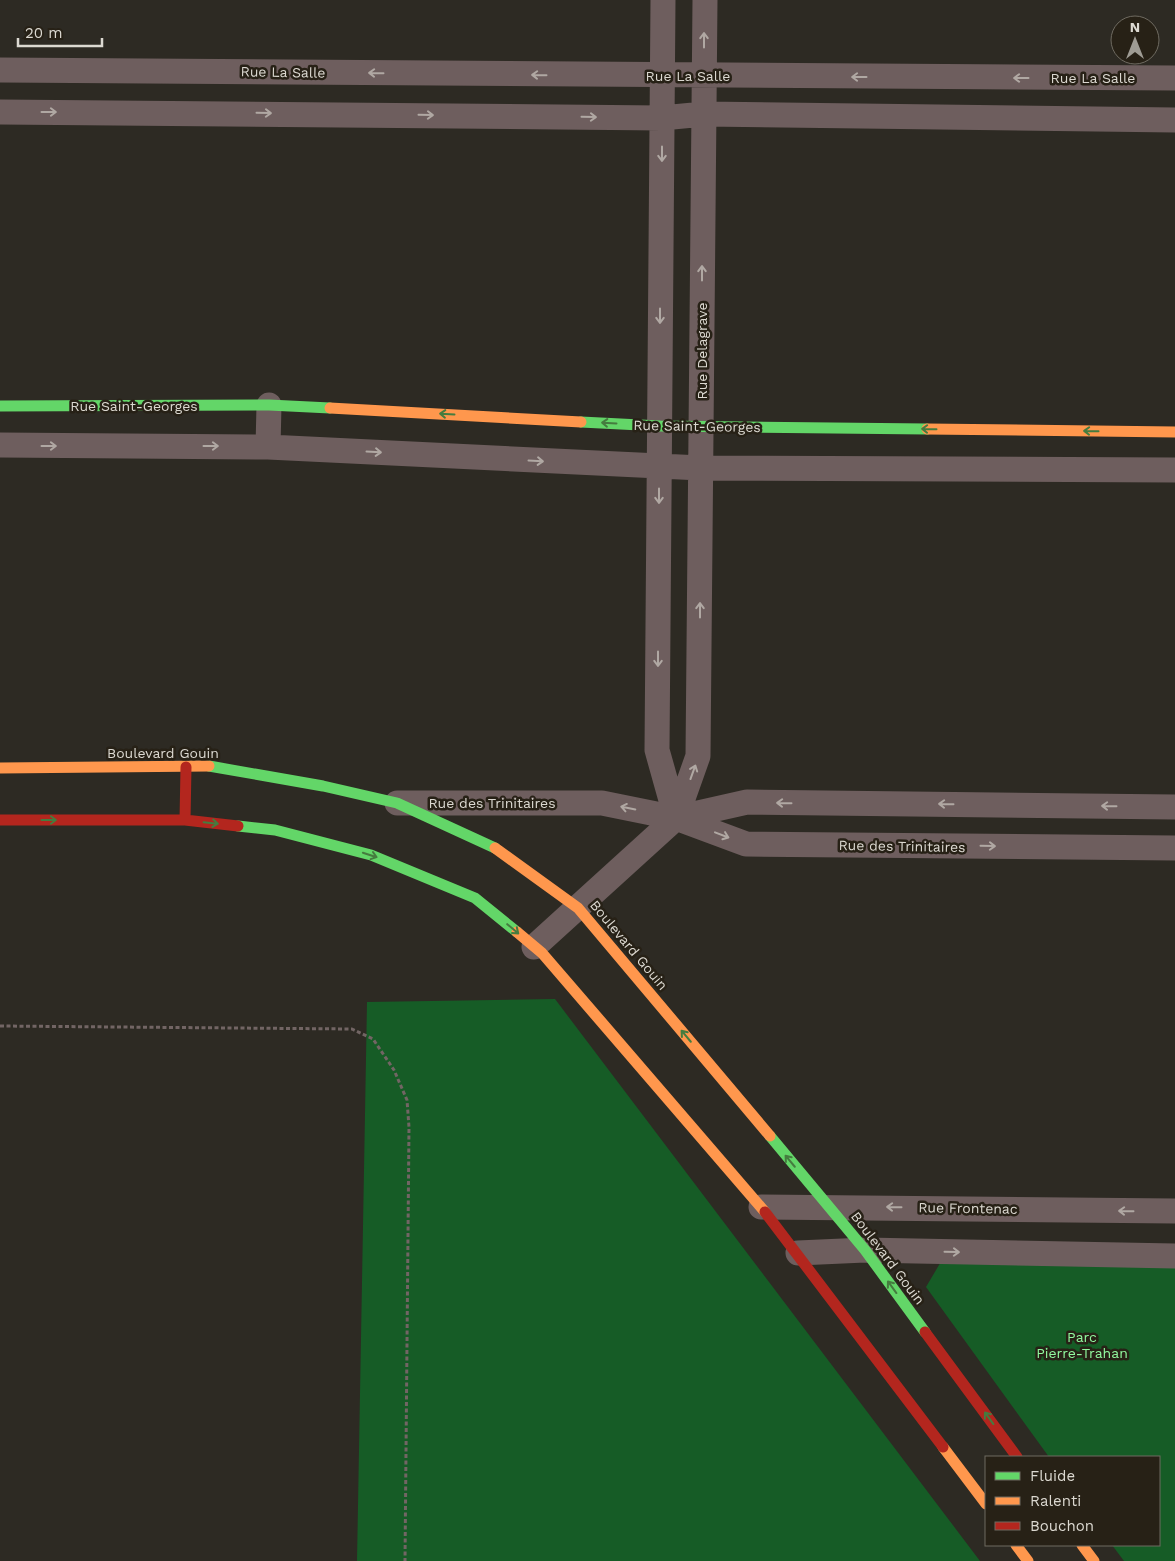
<svg xmlns="http://www.w3.org/2000/svg" width="1175" height="1561" font-family="'Work Sans',sans-serif">
<rect width="100%" height="100%" fill="#2d2a23"/>
<path fill="#165c26" d="M555,999L980,1561H357L367,1002Z
M949,1248L1175,1256V1561H1124L1112,1545H1159V1457H1049L926,1287Z"/>
<g fill="none" stroke-linecap="round" stroke-linejoin="round">
<path stroke="#726564" stroke-width="3" stroke-dasharray="4 2.5" stroke-linecap="butt" d="M0,1026L352,1029L373,1039L394,1070L407,1100L409,1127L405,1561"/>
<path stroke="#6e5e5e" stroke-width="25" d="M663,0L657,750L676,818
M0,70L1175,78
M0,112L662,118L704,114L1175,120
M0,445L268,447L701,468L1175,470
M268,447L269,405
M397,803H602L676,818L746,844L1175,848
M676,818L747,802L1175,807
M534,947L676,818L698,756L705,0
M761,1207L1175,1211
M798,1253L865,1250L1175,1256"/>
<path stroke="#63d668" stroke-width="11" d="M0,406L269,405L330,408
M581,422L660,426L927,429
M209,766L323,786L397,803L495,848
M238,826L275,830L371,855L475,898L517,932
M770,1136L865,1250L925,1332"/>
<path stroke="#ff974d" stroke-width="11" d="M330,408L581,422
M927,429L1175,432
M0,768L209,766
M495,848L578,908L770,1136
M517,932L542,953L765,1212
M943,1447L986,1504
M1016,1545L1028,1561
M1082,1545L1094,1561"/>
<path stroke="#b3261e" stroke-width="11" d="M0,820H185L238,826
M185,820L186,767
M765,1212L943,1447
M925,1332L1017,1457"/>
</g>
<defs><path id="oneway-shaft" d="M-6 0H5M1.5-3L5.5 0L1.5 3" fill="none" stroke-width="1.6" stroke-linecap="round" stroke-linejoin="round" transform="scale(1.25)"/></defs>
<g stroke="#b0a8a3">
<use href="#oneway-shaft" transform="translate(704 40) rotate(-90)"/>
<use href="#oneway-shaft" transform="translate(376 73) rotate(-179)"/>
<use href="#oneway-shaft" transform="translate(539 75) rotate(-179)"/>
<use href="#oneway-shaft" transform="translate(859 77) rotate(-180)"/>
<use href="#oneway-shaft" transform="translate(1021 78) rotate(-180)"/>
<use href="#oneway-shaft" transform="translate(49 112)"/>
<use href="#oneway-shaft" transform="translate(264 113) rotate(1)"/>
<use href="#oneway-shaft" transform="translate(426 115) rotate(1)"/>
<use href="#oneway-shaft" transform="translate(589 117) rotate(1)"/>
<use href="#oneway-shaft" transform="translate(662 154) rotate(90)"/>
<use href="#oneway-shaft" transform="translate(702 273) rotate(-90)"/>
<use href="#oneway-shaft" transform="translate(660 316) rotate(90)"/>
<use href="#oneway-shaft" transform="translate(49 446)"/>
<use href="#oneway-shaft" transform="translate(211 446)"/>
<use href="#oneway-shaft" transform="translate(374 452) rotate(3)"/>
<use href="#oneway-shaft" transform="translate(536 461) rotate(3)"/>
<use href="#oneway-shaft" transform="translate(659 496) rotate(90)"/>
<use href="#oneway-shaft" transform="translate(700 610) rotate(-90)"/>
<use href="#oneway-shaft" transform="translate(658 659) rotate(90)"/>
<use href="#oneway-shaft" transform="translate(693 772) rotate(-70)"/>
<use href="#oneway-shaft" transform="translate(784 803) rotate(-179)"/>
<use href="#oneway-shaft" transform="translate(946 804) rotate(-179)"/>
<use href="#oneway-shaft" transform="translate(1109 806) rotate(-179)"/>
<use href="#oneway-shaft" transform="translate(628 808) rotate(-169)"/>
<use href="#oneway-shaft" transform="translate(722 835) rotate(21)"/>
<use href="#oneway-shaft" transform="translate(988 846) rotate(1)"/>
<use href="#oneway-shaft" transform="translate(894 1207) rotate(-179)"/>
<use href="#oneway-shaft" transform="translate(1126 1211) rotate(-179)"/>
<use href="#oneway-shaft" transform="translate(952 1252) rotate(1)"/>
</g>
<g stroke="#457c3f">
<use href="#oneway-shaft" transform="translate(447 414) rotate(-177)"/>
<use href="#oneway-shaft" transform="translate(609 423) rotate(-177)"/>
<use href="#oneway-shaft" transform="translate(929 429) rotate(-179)"/>
<use href="#oneway-shaft" transform="translate(1091 431) rotate(-179)"/>
<use href="#oneway-shaft" transform="translate(49 820)"/>
<use href="#oneway-shaft" transform="translate(211 823) rotate(6)"/>
<use href="#oneway-shaft" transform="translate(370 855) rotate(18)"/>
<use href="#oneway-shaft" transform="translate(513 929) rotate(40)"/>
<use href="#oneway-shaft" transform="translate(686 1036) rotate(-130)"/>
<use href="#oneway-shaft" transform="translate(790 1161) rotate(-130)"/>
<use href="#oneway-shaft" transform="translate(892 1287) rotate(-126)"/>
<use href="#oneway-shaft" transform="translate(989 1418) rotate(-126)"/>
</g>
<g text-anchor="middle" stroke-width="5" stroke-linejoin="round" paint-order="stroke">
<g font-size="14" fill="#dcd9d1" stroke="#272116">
<text transform="translate(283 72) rotate(1)" y="5">Rue La Salle</text>
<text x="688" y="81">Rue La Salle</text>
<text x="1093" y="83">Rue La Salle</text>
<text transform="translate(702 351) rotate(-90)" y="5">Rue Delagrave</text>
<text x="134" y="411">Rue Saint-Georges</text>
<text transform="translate(697 426) rotate(1)" y="5">Rue Saint-Georges</text>
<text x="163" y="758">Boulevard Gouin</text>
<text x="492" y="808">Rue des Trinitaires</text>
<text transform="translate(902 846) rotate(1)" y="5">Rue des Trinitaires</text>
<text transform="translate(629 945) rotate(50)" y="5">Boulevard Gouin</text>
<text transform="translate(968 1208) rotate(1)" y="5">Rue Frontenac</text>
<text transform="translate(888 1258) rotate(53)" y="5">Boulevard Gouin</text>
</g>
<g font-size="14" fill="#91f99f" stroke="#272116">
<text x="1082" y="1342">Parc<tspan x="1082" dy="16">Pierre-Trahan</tspan></text>
</g>
</g>
<rect x="985" y="1456" width="175" height="90" fill="#272116" stroke="#6f6b61"/>
<rect x="995" y="1472" width="25" height="8" fill="#63d668" stroke="#6f6b61"/>
<text x="1030" y="1481" font-size="15" fill="#dcd9d1">Fluide</text>
<rect x="995" y="1497" width="25" height="8" fill="#ff974d" stroke="#6f6b61"/>
<text x="1030" y="1506" font-size="15" fill="#dcd9d1">Ralenti</text>
<rect x="995" y="1522" width="25" height="8" fill="#b3261e" stroke="#6f6b61"/>
<text x="1030" y="1531" font-size="15" fill="#dcd9d1">Bouchon</text>
<g transform="translate(1135 40)"><circle r="24" fill="#272116" stroke="#6f6b61"/>
<path d="M0-4L9 19L0 12L-9 19Z" fill="#9f9c94"/>
<text y="-8" font-size="14" font-weight="bold" text-anchor="middle" fill="#dcd9d1">N</text>
</g>
<path d="M18 38v8h84v-8" fill="none" stroke="#dcd9d1" stroke-width="2.5"/>
<text x="25" y="38" font-size="15" fill="#dcd9d1" stroke="#272116" stroke-width="4" paint-order="stroke">20 m</text>
</svg>
